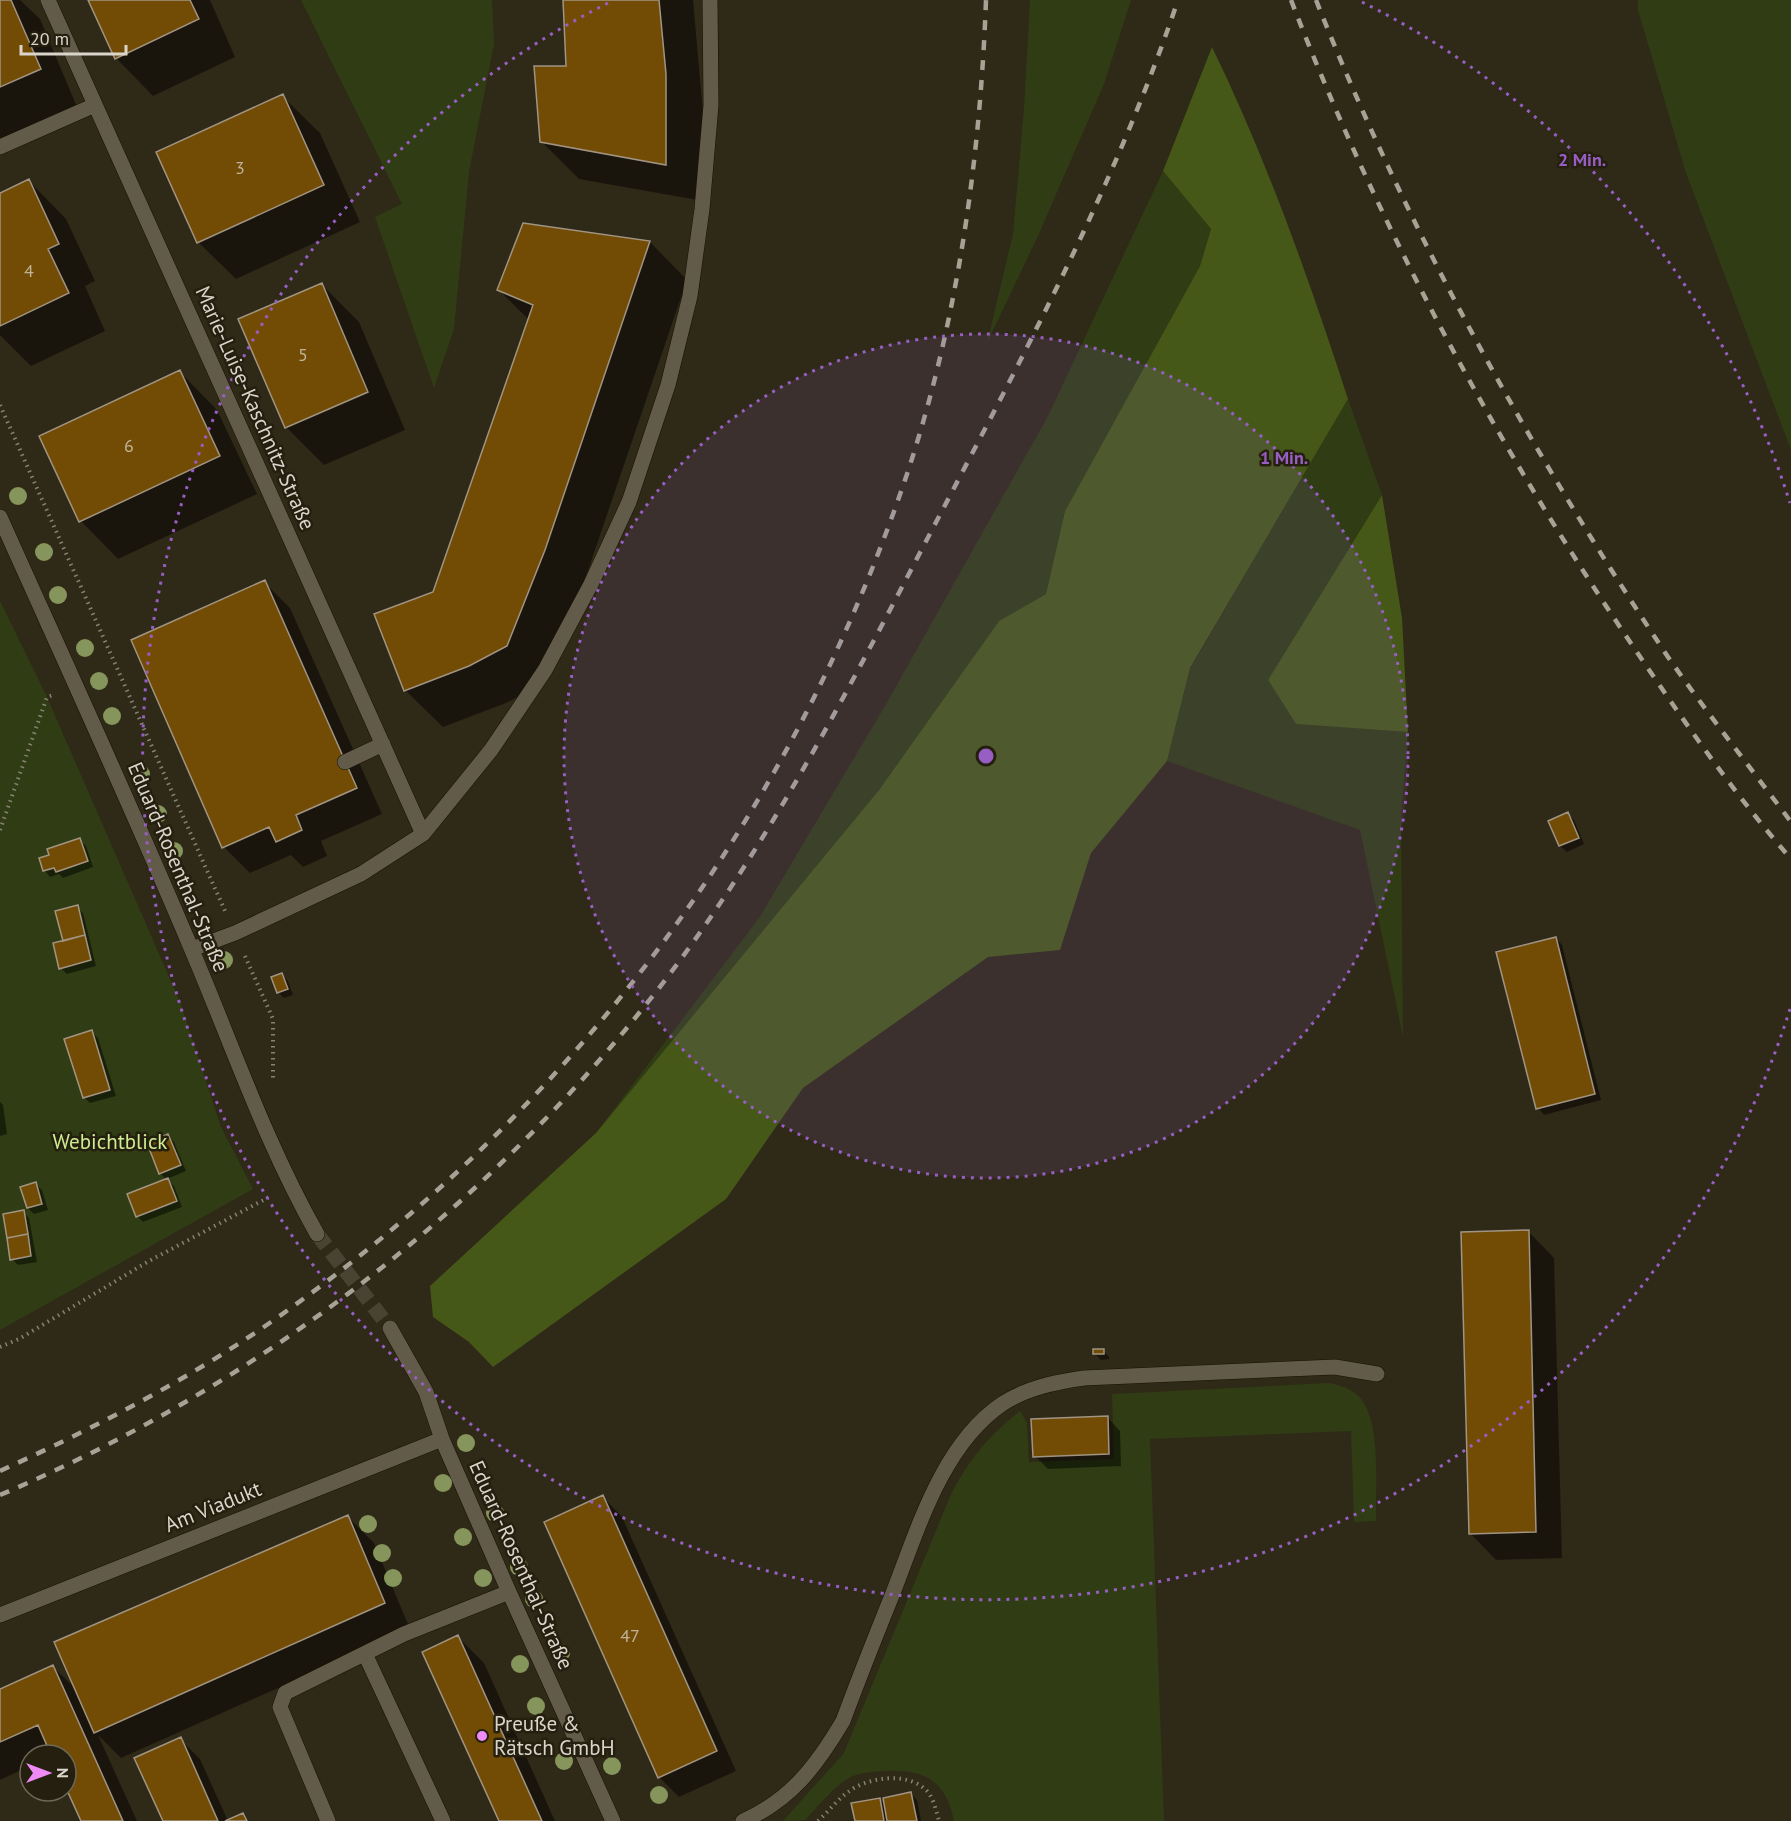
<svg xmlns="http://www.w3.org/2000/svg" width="1791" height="1821" font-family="'PT Sans',sans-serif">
<rect width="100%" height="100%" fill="#2f2918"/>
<path fill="#303d14" d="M301,0H492L494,44L469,172L454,329L434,388L375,217L402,204Z
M1030,0H1131L1104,84L1038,236L987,343L1013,234L1024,109Z
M1638,0H1791V450L1686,173L1638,10Z
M1163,171L1211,229L1200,266L1065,511L1046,594L999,621L879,790L596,1133L759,918L885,706L1047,418Z
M1348,399L1382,495L1268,680L1296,724L1408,732L1401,818L1403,1037L1360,830L1167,761L1190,669Z
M0,601L47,697L180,1002L221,1127L253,1189L0,1330Z
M1329,1383C1338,1385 1347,1387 1355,1393C1383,1413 1375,1489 1376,1521L1354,1522L1351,1431L1150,1439L1164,1821H954C946,1780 924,1769 885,1771C872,1772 860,1772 849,1778C833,1787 818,1807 805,1820L783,1821L844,1753L952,1492C971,1457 989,1436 1020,1411L1027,1423L1029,1462L1114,1459L1112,1394Z"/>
<path fill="#455818" d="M1212,47C1267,160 1309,279 1348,399L1190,668L1167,761L1091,853L1060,950L988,957L803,1088L726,1199L493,1367L469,1342L433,1317L430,1286L596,1133L879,790L999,621L1046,594L1065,511L1200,266L1211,229L1163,171Z
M1382,495L1402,618L1408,732L1296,724L1268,680Z"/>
<path fill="#0007" d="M0,0H20L40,19L77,107L0,140Z
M89,0H210L235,57L153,96L116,58Z
M564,0H693L703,112V201L579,179L542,142L568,68Z
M282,96L320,133L360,222L236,279L198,242Z
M29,181L66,219L95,281L85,286L105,331L31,366L0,335V194Z
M524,225L650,242L687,280L582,588L545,683L506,703L443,727L405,690L435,593L529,320L499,290Z
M322,285L359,322L405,430L324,465L286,427Z
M180,372L217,410L257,494L118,559L81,521L41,437Z
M264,582L290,608L382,814L321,841L327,856L303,867L291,855L250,873L224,847Z
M1568,814L1574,820L1584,844L1567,852L1560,846L1550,822Z
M80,840L86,846L93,867L63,878L59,874L50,877L44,870Z
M77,907L83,913L96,966L67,974L61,968L65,942Z
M1556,938L1562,945L1601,1100L1544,1115L1538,1108Z
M282,975L288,981L293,995L284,998L278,992Z
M92,1032L98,1038L116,1096L90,1103L84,1097Z
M0,1102L3,1105L7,1134L0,1136Z
M168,1136L174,1142L186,1171L167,1179L174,1186L182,1207L143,1222L137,1216L167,1180L160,1173Z
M36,1184L42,1190L48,1210L34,1214L28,1208Z
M23,1212L29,1218L37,1262L18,1265L12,1259Z
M1528,1231L1554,1258L1562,1558L1496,1560L1470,1533Z
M1103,1350L1109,1357V1359L1101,1360L1095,1354Z
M1107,1417L1120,1431L1121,1466L1048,1469L1035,1456Z
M603,1497L622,1517L736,1771L679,1797L659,1777Z
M348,1517L374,1543L410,1629L121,1758L98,1735L137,1821H83L66,1784V1755H30V1766L0,1780V1691L53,1667L77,1690Z
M458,1637L484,1663L555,1821H501Z
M180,1739L200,1759L228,1821H164Z
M911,1794L917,1800L921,1821H856L879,1799L886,1806Z"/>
<path fill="#724c05" stroke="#a19483" stroke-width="1.5" d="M0,0H11L41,69L0,87Z
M88,0H190L199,19L115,59Z
M563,0H659L666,74V165L540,142L534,66H566Z
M283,94L324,185L197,243L156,152Z
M29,179L59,244L48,249L69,293L0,326V193Z
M523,223L650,241L545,550L507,646L469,666L404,691L374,614L433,592L533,305L497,290Z
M322,283L368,392L285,428L238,319Z
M180,370L220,456L79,522L39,436Z
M265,580L357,788L296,815L302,830L276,842L269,827L222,848L131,640Z
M1568,812L1579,838L1559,846L1548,821Z
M80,838L88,861L56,872L54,868L43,871L39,858L49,855L47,849Z
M78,905L85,935L63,941L55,911Z
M85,935L91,960L59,969L53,943Z
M1556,937L1595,1094L1536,1109L1496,952Z
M282,973L288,989L277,993L271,977Z
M92,1030L110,1090L83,1098L64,1039Z
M168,1134L181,1165L159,1174L147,1143Z
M168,1178L177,1201L136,1217L127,1194Z
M36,1182L42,1204L27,1208L20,1187Z
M24,1210L28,1234L7,1238L3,1214Z
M1529,1230L1536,1532L1469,1534L1461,1232Z
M28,1234L31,1256L10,1260L7,1238Z
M1093,1349H1104V1354H1093Z
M1108,1416L1109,1454L1033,1457L1031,1419Z
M603,1495L717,1751L658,1778L544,1522Z
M348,1515L385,1603L94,1733L54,1642Z
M458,1635L542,1821H499L422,1652Z
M53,1665L123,1821H81L66,1788V1755H51L38,1725L0,1742V1689Z
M181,1737L218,1821H163L134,1758Z
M911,1792L917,1821H887L883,1798Z
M880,1798L884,1821H855L851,1803Z
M243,1813L247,1821H225Z"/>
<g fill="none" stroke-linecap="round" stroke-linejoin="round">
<path stroke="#484333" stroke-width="15" stroke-dasharray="15 8" stroke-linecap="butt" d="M317,1234L390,1328"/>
<g stroke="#171103" stroke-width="16">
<path id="minor" d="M48,0L423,834
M0,147L95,105
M0,517C64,660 130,803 191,948C232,1044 265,1142 317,1234
M345,762L383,744
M192,949L235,933L361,874L423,834L491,750L545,670L591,584L629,502L668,385L690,296L702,209L711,105L710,0
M390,1328L426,1392L442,1439L509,1592L613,1821
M0,1615L442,1439
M365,1654L443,1821
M328,1821L280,1707L285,1693L404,1634L509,1592
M743,1821C791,1800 817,1765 843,1721C859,1678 876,1635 893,1593C918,1529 942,1445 1002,1404C1026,1388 1056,1382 1084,1378L1335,1367L1377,1374"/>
</g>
<path stroke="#878274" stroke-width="4" stroke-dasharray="1.5 4.5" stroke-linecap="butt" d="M0,405L225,911
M0,830L47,697L53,695
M245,956L273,1019V1078
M0,1347L19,1339L149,1261L271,1196
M818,1821C828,1812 837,1800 848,1792C868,1777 908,1771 927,1791C934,1799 936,1811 939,1821"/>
<use href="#minor" stroke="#635b4a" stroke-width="15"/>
<path stroke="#a6a296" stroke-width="4.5" stroke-dasharray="10 10" stroke-linecap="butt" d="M1291,0C1377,223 1491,435 1624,633C1676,710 1730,789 1791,859
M1316,0C1408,232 1530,450 1668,657C1707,713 1750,767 1791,822
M0,1471C94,1428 186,1381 271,1322C569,1114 788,824 905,480C957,326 980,162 986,0
M0,1495C262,1384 496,1202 669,975C778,831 859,668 943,509C1030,343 1118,178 1178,0"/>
</g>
<g fill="#86955b">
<circle cx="18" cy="496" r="9"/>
<circle cx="44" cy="552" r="9"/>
<circle cx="58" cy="595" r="9"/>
<circle cx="85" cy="648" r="9"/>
<circle cx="99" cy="681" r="9"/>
<circle cx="112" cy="716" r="9"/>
<circle cx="141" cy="774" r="9"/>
<circle cx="158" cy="814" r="9"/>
<circle cx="174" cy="851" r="9"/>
<circle cx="224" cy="960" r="9"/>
<circle cx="466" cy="1443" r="9"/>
<circle cx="443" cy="1483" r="9"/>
<circle cx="495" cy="1513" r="9"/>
<circle cx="368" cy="1524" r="9"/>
<circle cx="463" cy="1537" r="9"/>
<circle cx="382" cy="1553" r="9"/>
<circle cx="519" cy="1567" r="9"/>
<circle cx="393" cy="1578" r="9"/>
<circle cx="483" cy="1578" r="9"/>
<circle cx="534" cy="1599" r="9"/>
<circle cx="561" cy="1653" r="9"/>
<circle cx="520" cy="1664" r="9"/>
<circle cx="536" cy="1706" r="9"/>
<circle cx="564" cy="1761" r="9"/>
<circle cx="612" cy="1766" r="9"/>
<circle cx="659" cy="1795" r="9"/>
</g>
<circle cx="986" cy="756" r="422" fill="#975fc3" fill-opacity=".12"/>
<g fill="none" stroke="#975fc3" stroke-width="3" stroke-dasharray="3 6">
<circle cx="986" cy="756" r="422"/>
<path d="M1790 1009A843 843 0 1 1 610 2M1362 2A843 843 0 0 1 1790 503"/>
</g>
<circle fill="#ef8bf7" stroke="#251f0f" stroke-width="2" cx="482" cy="1736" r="6"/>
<g text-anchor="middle" stroke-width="5" stroke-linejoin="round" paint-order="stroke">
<g font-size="18" fill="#bfb39a">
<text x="240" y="174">3</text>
<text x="29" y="277">4</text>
<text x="303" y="361">5</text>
<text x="129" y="452">6</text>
<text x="630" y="1642">47</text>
</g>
<g font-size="21" fill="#d9d5cb" stroke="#251f0f">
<text transform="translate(255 408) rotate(66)" y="7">Marie-Luise-Kaschnitz-Straße</text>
<text transform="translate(178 867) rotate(67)" y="7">Eduard-Rosenthal-Straße</text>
<text transform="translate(213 1507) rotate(-22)" y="7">Am Viadukt</text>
<text transform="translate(521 1565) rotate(66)" y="7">Eduard-Rosenthal-Straße</text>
</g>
<g font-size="21" fill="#cded91" stroke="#251f0f">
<text x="110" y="1149">Webichtblick</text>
</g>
<g font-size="21" fill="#d9d5cb" stroke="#251f0f" text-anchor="start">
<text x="494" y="1731">Preuße &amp;<tspan x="494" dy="24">Rätsch GmbH</tspan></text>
</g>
</g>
<circle cx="986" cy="756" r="9" fill="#975fc3" stroke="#251f0f" stroke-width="3"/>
<g font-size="18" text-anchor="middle" font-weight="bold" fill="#975fc3" stroke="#251f0f" stroke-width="5" stroke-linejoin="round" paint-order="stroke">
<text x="1582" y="166">2 Min.</text>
<text x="1284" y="464">1 Min.</text>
</g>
<g transform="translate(48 1773) rotate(90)"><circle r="28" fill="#251f0f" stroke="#6d685a" stroke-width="1.5"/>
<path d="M0-4.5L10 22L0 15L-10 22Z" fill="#ef8bf7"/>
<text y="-9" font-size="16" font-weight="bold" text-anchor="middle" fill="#d9d5cb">N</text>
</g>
<path d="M21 45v9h105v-9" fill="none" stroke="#d9d5cb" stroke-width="3"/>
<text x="30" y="45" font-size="18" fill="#d9d5cb" stroke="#251f0f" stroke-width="4.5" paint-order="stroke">20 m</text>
</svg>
